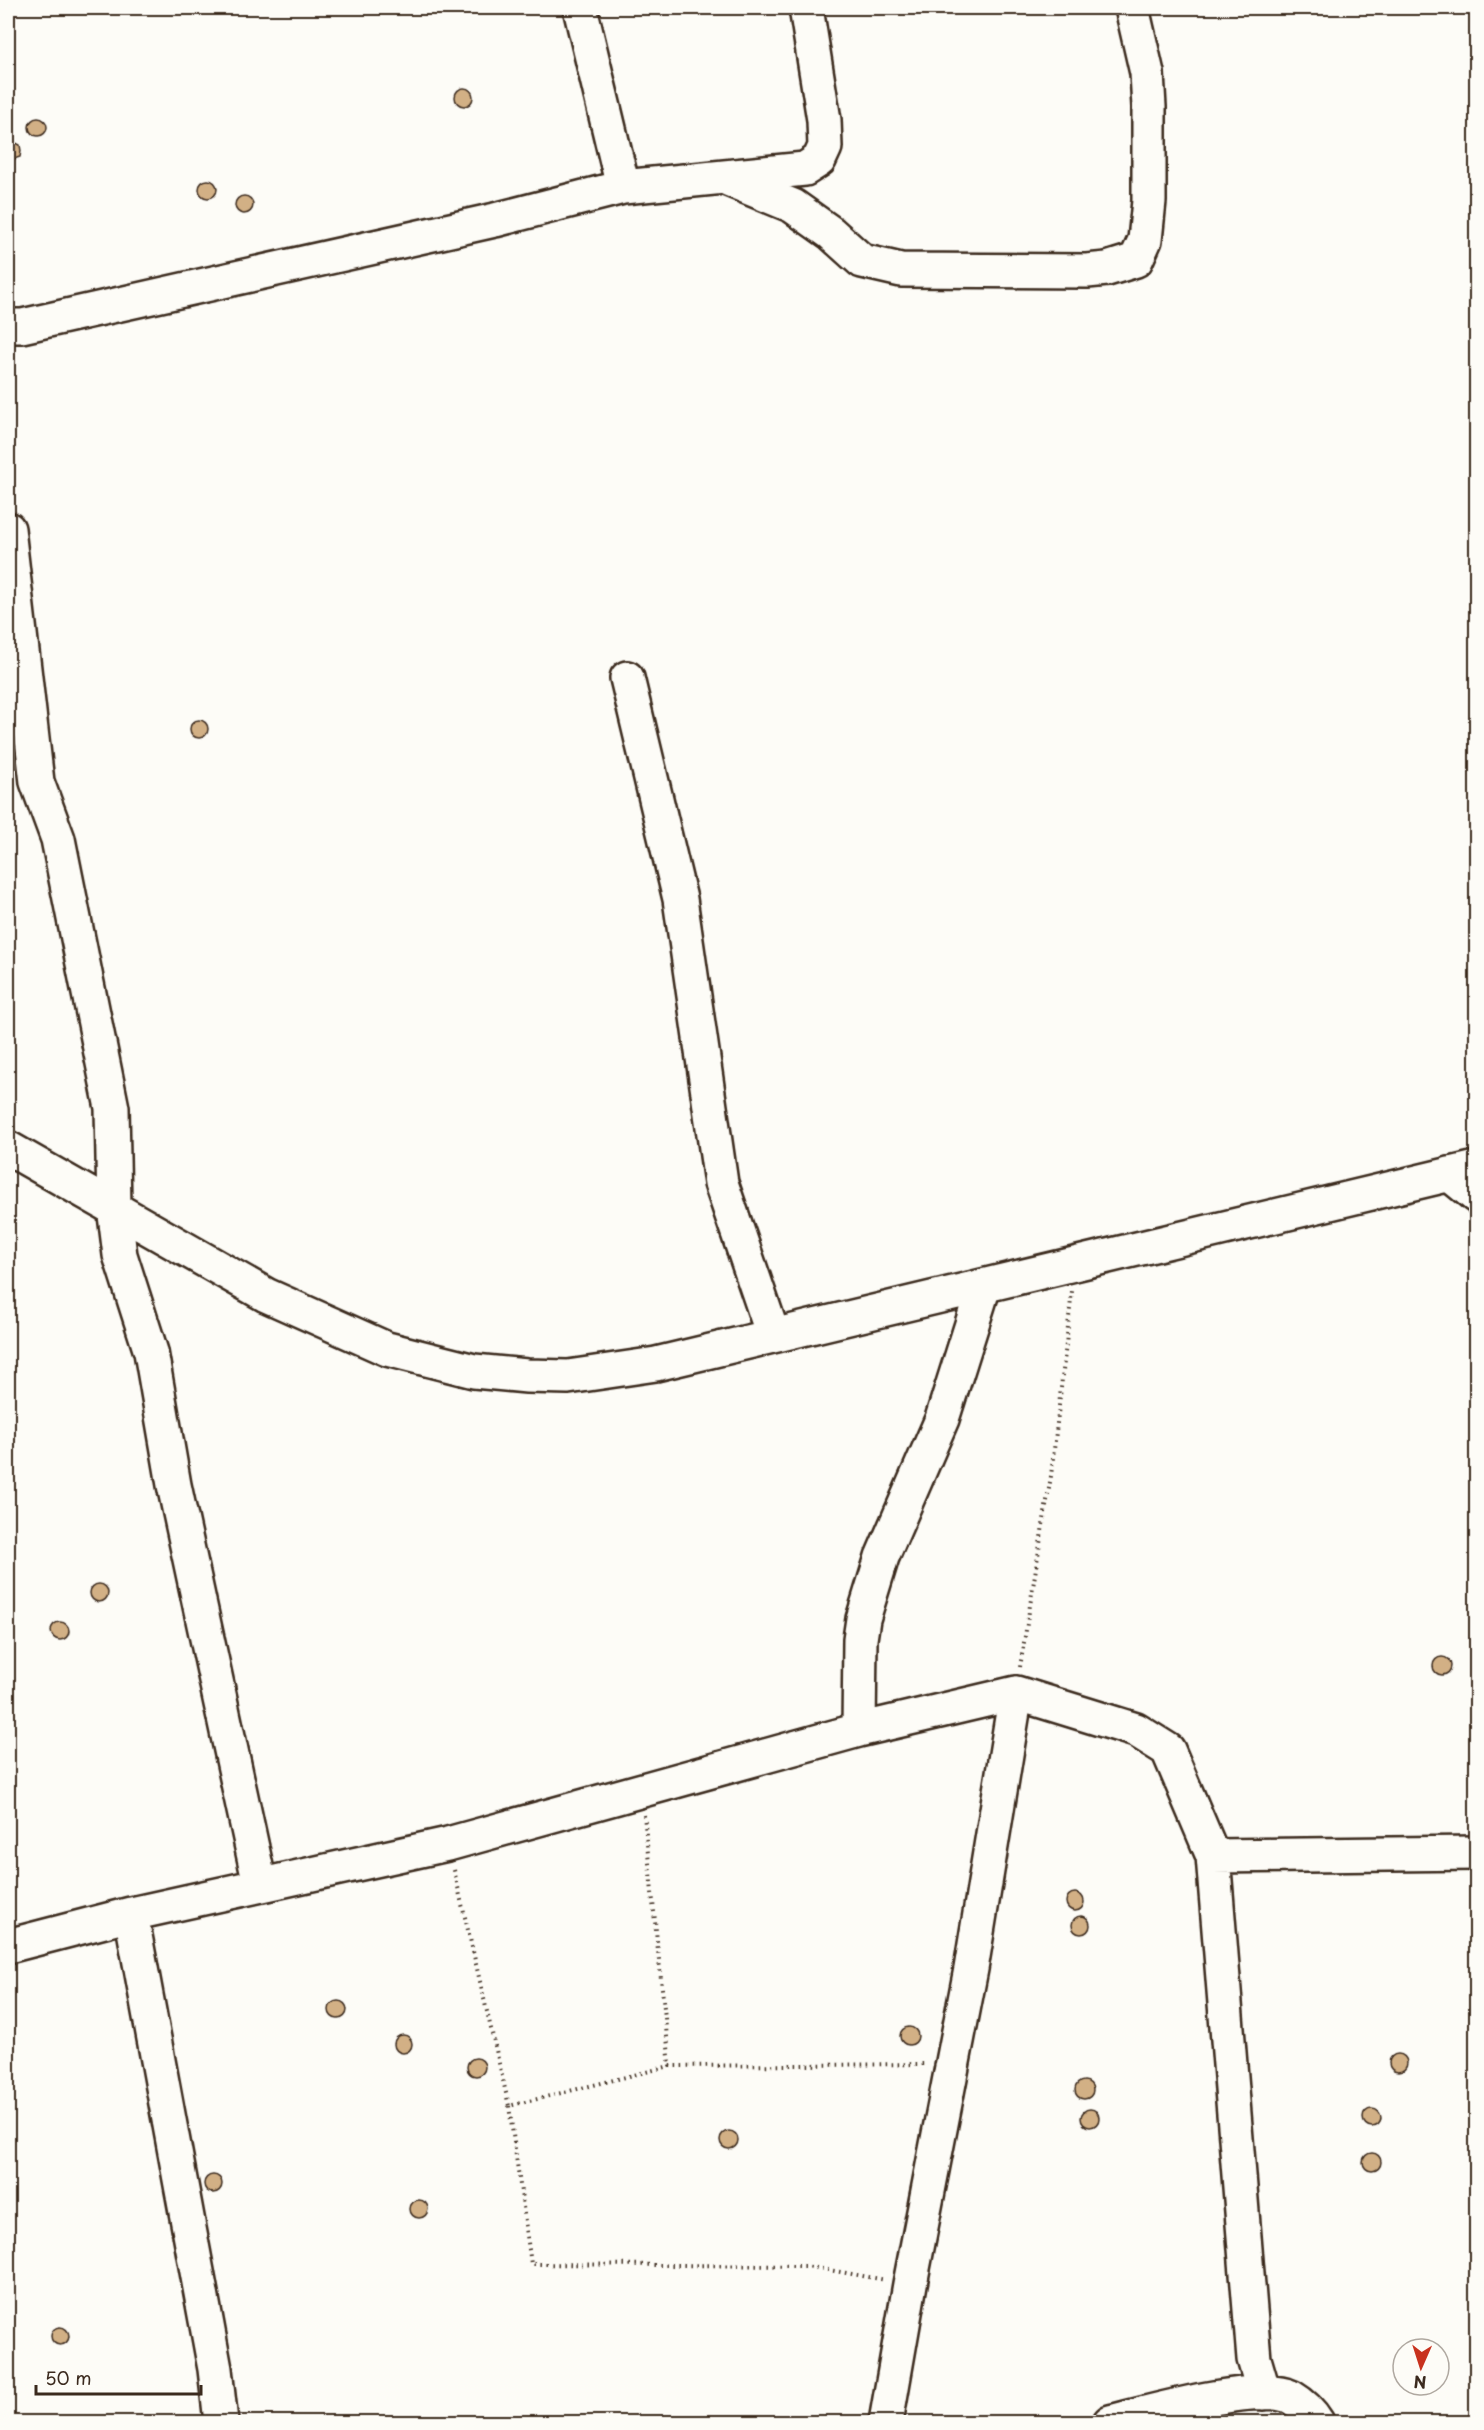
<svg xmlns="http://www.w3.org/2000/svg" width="1484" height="2430" font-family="'Playpen Sans',sans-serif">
<rect width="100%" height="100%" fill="#fdfcf7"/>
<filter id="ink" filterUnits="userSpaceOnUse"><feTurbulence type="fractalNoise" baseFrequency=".0167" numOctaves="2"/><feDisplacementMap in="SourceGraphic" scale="12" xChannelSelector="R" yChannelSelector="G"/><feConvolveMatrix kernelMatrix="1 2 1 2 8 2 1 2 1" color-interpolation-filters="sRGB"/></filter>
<g filter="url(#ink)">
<path fill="#d2b085" stroke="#3b2a1e" stroke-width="1.5" d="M455 97a9 9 0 1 1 18 0a9 9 0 1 1-18 0Z
M29 127a9 9 0 1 1 18 0a9 9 0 1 1-18 0Z
M12,141L20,145L21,151L20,157L11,160L8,159V143Z
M199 189a9 9 0 1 1 18 0a9 9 0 1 1-18 0Z
M235 205a9 9 0 1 1 18 0a9 9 0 1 1-18 0Z
M190 729a9 9 0 1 1 18 0a9 9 0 1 1-18 0Z
M90 1593a9 9 0 1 1 18 0a9 9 0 1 1-18 0Z
M51 1631a9 9 0 1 1 18 0a9 9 0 1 1-18 0Z
M1433 1666a9 9 0 1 1 18 0a9 9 0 1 1-18 0Z
M1066 1902a9 9 0 1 1 18 0a9 9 0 1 1-18 0Z
M1072 1925a9 9 0 1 1 18 0a9 9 0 1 1-18 0Z
M329 2010a9 9 0 1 1 18 0a9 9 0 1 1-18 0Z
M900 2036a9 9 0 1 1 18 0a9 9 0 1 1-18 0Z
M394 2044a9 9 0 1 1 18 0a9 9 0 1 1-18 0Z
M1389 2063a9 9 0 1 1 18 0a9 9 0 1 1-18 0Z
M467 2067a9 9 0 1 1 18 0a9 9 0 1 1-18 0Z
M1075 2090a9 9 0 1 1 18 0a9 9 0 1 1-18 0Z
M1363 2118a9 9 0 1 1 18 0a9 9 0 1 1-18 0Z
M1081 2118a9 9 0 1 1 18 0a9 9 0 1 1-18 0Z
M720 2140a9 9 0 1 1 18 0a9 9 0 1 1-18 0Z
M1363 2162a9 9 0 1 1 18 0a9 9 0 1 1-18 0Z
M204 2184a9 9 0 1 1 18 0a9 9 0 1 1-18 0Z
M410 2209a9 9 0 1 1 18 0a9 9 0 1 1-18 0Z
M51 2336a9 9 0 1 1 18 0a9 9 0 1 1-18 0Z"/>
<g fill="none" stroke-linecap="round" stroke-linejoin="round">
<g stroke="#3b2a1e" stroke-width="38">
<path id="minor" d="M580,8L623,187
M730,180L793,206L831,233L862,261L901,270L1087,271L1107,269L1136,260L1145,240L1149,201V107L1147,73L1132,8
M8,326H22L495,220L623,187L805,169L819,160L825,147L824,120L806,8
M8,529L37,782L58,839L112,1108L114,1207L120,1255L151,1352L174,1485L260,1885
M627,678L680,899L721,1183L773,1335
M8,1148L266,1295L387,1349L474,1371L527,1376L568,1377L656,1364L1476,1168
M1449,1174L1476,1196
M859,1730L1016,1693L1136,1730L1168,1750L1213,1856L1254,2359L1264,2393
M1213,1856L1476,1853
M131,1914L215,2369L221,2422
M8,1946L131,1914L448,1844L859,1730L860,1639L863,1619L882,1557L942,1419L984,1286
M886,2422L910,2284L971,1969L1016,1693
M1110,2422C1147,2413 1258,2381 1291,2397C1301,2403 1311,2412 1317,2422"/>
</g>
<path stroke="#3b2a1e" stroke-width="4" stroke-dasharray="1.5 4.5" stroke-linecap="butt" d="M1020,1667L1051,1476L1072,1291
M644,1815L670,2066L926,2064
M454,1870L509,2106L670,2066
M509,2106L531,2264L806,2266L886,2280"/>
<use href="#minor" stroke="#fdfcf7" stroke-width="33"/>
</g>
</g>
<rect width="1484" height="2430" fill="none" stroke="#fdfcf7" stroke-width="30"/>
<rect x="15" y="15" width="1454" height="2400" fill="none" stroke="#3b2a1e" stroke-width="2" filter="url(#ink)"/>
<g transform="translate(1421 2367) rotate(183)"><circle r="28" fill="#fdfcf7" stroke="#afa8a0" stroke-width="1.5"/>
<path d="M0-4.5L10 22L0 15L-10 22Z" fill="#c8321e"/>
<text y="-9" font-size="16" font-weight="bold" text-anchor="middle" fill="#3b2a1e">N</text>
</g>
<path d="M36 2385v9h165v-9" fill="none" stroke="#3b2a1e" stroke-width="3"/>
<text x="45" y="2385" font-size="18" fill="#3b2a1e" stroke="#fdfcf7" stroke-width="4.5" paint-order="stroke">50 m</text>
</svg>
